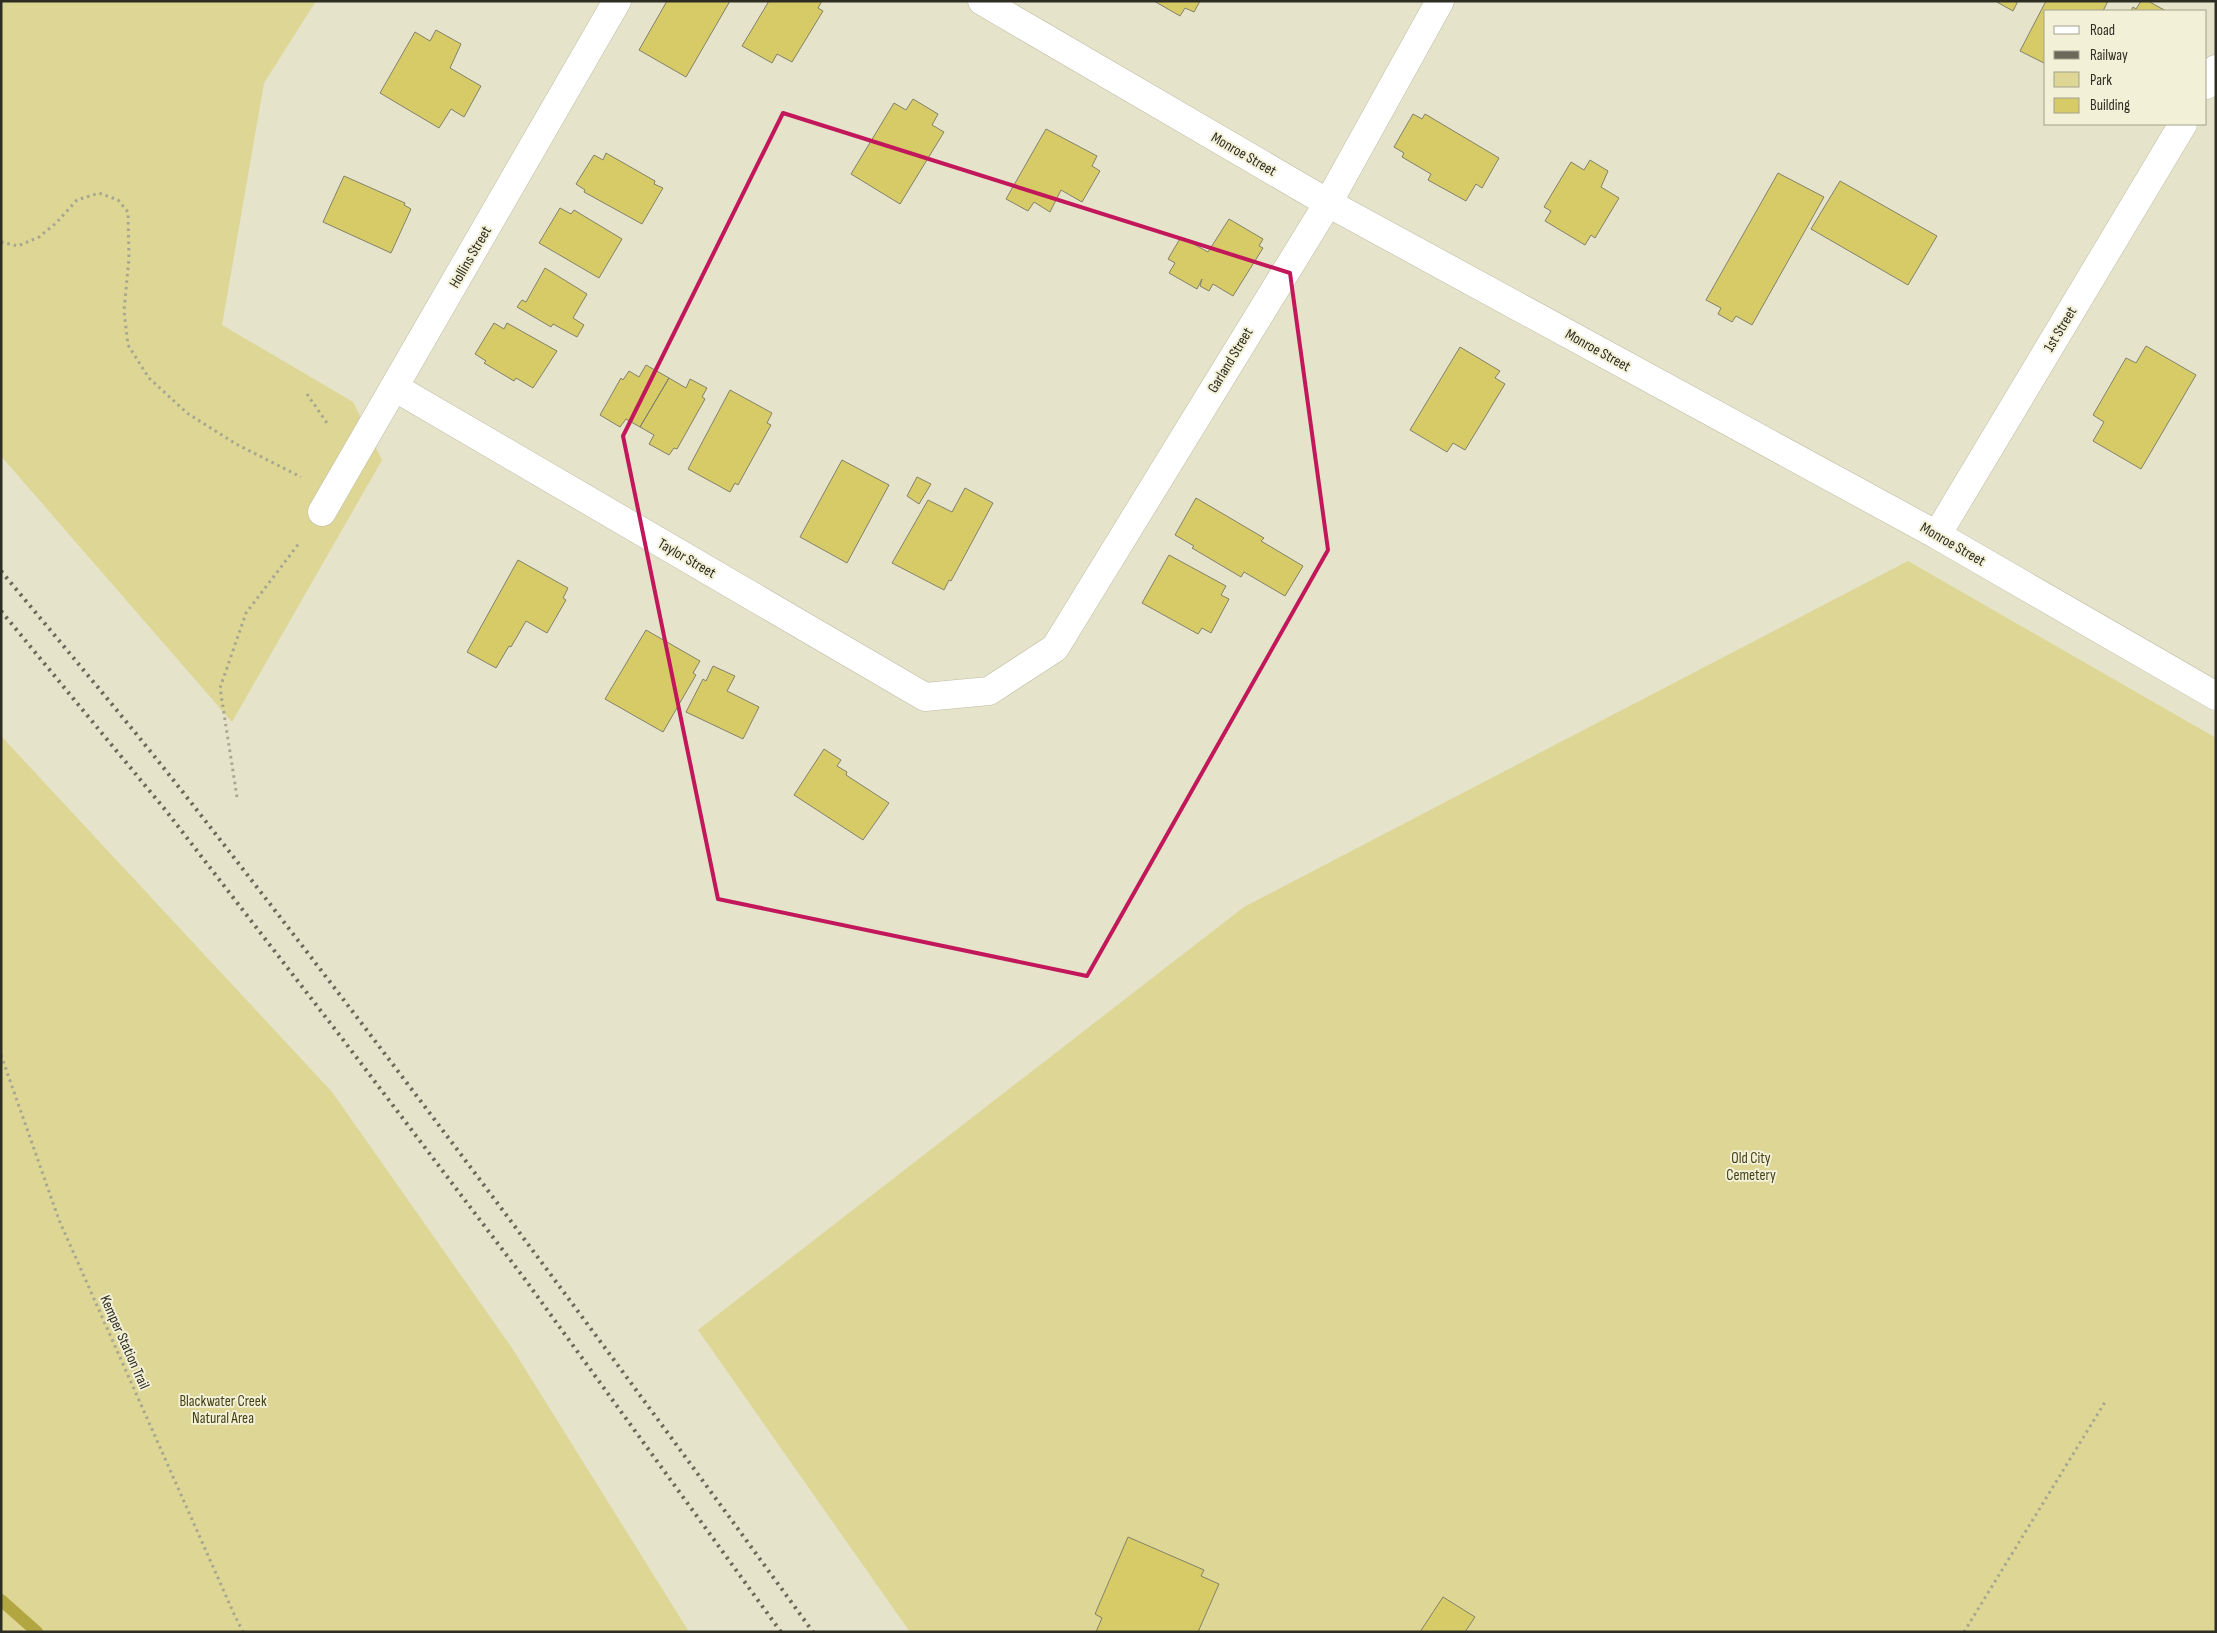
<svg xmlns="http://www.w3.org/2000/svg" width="2217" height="1633" font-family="'Sofia Sans Condensed',sans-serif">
<rect width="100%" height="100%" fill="#e5e3c9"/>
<path fill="#ddd694" d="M1,1H316L264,83L222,325L353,402L382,460L232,722L1,456Z
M1908,561L2216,738V1632H910L698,1330L1244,907Z
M1,736L332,1092L512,1348L689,1632H1Z"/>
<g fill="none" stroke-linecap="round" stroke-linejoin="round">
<path stroke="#b2a640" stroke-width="12" d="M1,1600L37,1632"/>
</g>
<path fill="#d7cb67" stroke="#83816a" d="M667,1H730L686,77L639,50Z
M769,1H822L818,8L823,11L792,62L777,54L772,63L742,46Z
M1154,1H1200L1194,12L1185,8L1180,16Z
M1995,1H2018L2013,11Z
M2046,1H2108L2103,11H2046V64L2020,51Z
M2141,1H2148L2166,11H2131L2133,7L2136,9Z
M436,30L461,44L450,68L481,86L464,117L451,109L439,128L380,93L415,32L430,41Z
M913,99L938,114L932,125L944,132L900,204L851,174L894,103L906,110Z
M1413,114L1422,119L1425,114L1499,158L1482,188L1476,184L1466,201L1428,180L1431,174L1402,157L1404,153L1394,147Z
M1046,129L1097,156L1092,166L1100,171L1082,202L1061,190L1050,212L1034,202L1028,211L1006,199Z
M606,153L655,181L654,184L663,188L642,224L584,192L585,190L576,184L594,155L603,160Z
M1590,160L1608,171L1601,187L1619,198L1595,238L1591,235L1585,245L1545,221L1551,211L1544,207L1571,162L1584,170Z
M1778,173L1824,197L1752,325L1736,316L1732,322L1718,314L1721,308L1706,300Z
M344,176L405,203L404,205L411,209L391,253L323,222Z
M1840,181L1937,236L1908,285L1811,229Z
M560,208L571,214L574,210L622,239L599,278L539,243Z
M1229,219L1263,239L1259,246L1263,248L1233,296L1213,284L1209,291L1200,286L1202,279L1197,289L1169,273L1175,263L1168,259L1181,237L1208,252Z
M545,268L587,294L573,318L584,325L577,337L553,324L551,327L517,307L522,300L526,302Z
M494,323L504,329L507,323L557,351L533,388L516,378L514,381L484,363L486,361L475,354Z
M2146,346L2196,375L2141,469L2093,441L2104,422L2093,415L2126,358L2136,363Z
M1460,347L1500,371L1495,378L1505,384L1465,450L1453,443L1447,452L1410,430Z
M646,365L669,378L640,427L626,419L620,427L600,415L621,378L623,380L629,371L639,377Z
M669,378L686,388L690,379L707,388L702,397L705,399L677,449L674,448L669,455L649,444L654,435L640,427Z
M730,390L772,413L767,423L771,425L738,485L735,483L730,492L688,469Z
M842,460L889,485L847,563L800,537Z
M917,477L931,484L919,504L907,496Z
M965,488L993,503L951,581L949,580L944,590L892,563L928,500L952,512Z
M1196,498L1264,538L1261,541L1303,566L1285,596L1244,572L1241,577L1192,548L1194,546L1175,535Z
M1169,555L1226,586L1221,595L1229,599L1211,633L1202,628L1198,634L1142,603Z
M518,560L568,588L563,598L566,600L547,633L526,621L511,647L509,646L496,668L467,652Z
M646,630L700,661L693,673L696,675L663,732L605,699Z
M713,666L735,676L727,691L759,707L743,739L686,712L703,679L706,681Z
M824,749L841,760L837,766L847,772L846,775L889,803L863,840L794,795Z
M1128,1537L1204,1570L1201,1576L1219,1584L1198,1632H1096L1102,1618L1095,1614Z
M1443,1597L1475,1617L1465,1632H1420Z"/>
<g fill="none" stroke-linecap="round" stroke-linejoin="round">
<g stroke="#bebba3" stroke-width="29">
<path id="street" d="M982,1L1328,203L1937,535L2216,696
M2206,85L2216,69
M394,387L925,697L989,691L1055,648L1328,203L1440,1
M322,512L617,1
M1937,535L2183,124"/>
</g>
<path stroke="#a7a691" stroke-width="3" stroke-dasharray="2.5 4" stroke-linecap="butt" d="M1,242L18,246L39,237L56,223L77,200L99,193L118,200L128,212L129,258L124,311L128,345L149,378L187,413L236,444L301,477
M307,394L329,426
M237,797L220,688L246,613L300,542
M1,1055L59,1220L234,1614L243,1632
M1964,1632L2105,1402"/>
<use href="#street" stroke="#fff" stroke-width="28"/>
<path stroke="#6b6a5a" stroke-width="4" stroke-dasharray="2.5 5" stroke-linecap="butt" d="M1,571C64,647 128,722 189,800C403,1073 609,1351 813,1632
M1,611L167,812L341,1037L524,1278L781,1632"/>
</g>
<path fill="none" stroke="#c2185b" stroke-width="4" stroke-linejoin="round" d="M783,113L1290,273L1328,550L1087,976L718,899L623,436Z"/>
<g text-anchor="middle" stroke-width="4" stroke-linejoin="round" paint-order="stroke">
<g font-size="15" fill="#2e2d23" stroke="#f2f0d6">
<text transform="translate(1244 154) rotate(30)" y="5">Monroe Street</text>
<text transform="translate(470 257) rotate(-60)" y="5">Hollins Street</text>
<text transform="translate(2060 329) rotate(-59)" y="5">1st Street</text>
<text transform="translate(1598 350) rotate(29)" y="5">Monroe Street</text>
<text transform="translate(1230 360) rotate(-59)" y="5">Garland Street</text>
<text transform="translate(1953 544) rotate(30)" y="5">Monroe Street</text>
<text transform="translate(687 558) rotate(30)" y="5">Taylor Street</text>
<text transform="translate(125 1342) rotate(66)" y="5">Kemper Station Trail</text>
</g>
<g font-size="15" fill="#433f14" stroke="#f2f0d6">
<text x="1751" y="1163">Old City<tspan x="1751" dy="17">Cemetery</tspan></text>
<text x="223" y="1406">Blackwater Creek<tspan x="223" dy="17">Natural Area</tspan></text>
</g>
</g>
<rect width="2217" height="1633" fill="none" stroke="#2e2d23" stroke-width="5"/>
<rect x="2044" y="10" width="162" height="115" fill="#f2f0d6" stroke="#a4a28e"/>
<rect x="2054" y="26" width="25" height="8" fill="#ffffff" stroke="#a4a28e"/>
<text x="2090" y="35" font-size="15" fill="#2e2d23">Road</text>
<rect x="2054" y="51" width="25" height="8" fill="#6b6a5a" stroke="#a4a28e"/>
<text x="2090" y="60" font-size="15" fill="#2e2d23">Railway</text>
<rect x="2054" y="72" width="25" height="15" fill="#ddd694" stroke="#a4a28e"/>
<text x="2090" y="85" font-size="15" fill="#2e2d23">Park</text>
<rect x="2054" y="98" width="25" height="15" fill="#d7cb67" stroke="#a4a28e"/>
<text x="2090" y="110" font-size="15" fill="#2e2d23">Building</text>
</svg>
